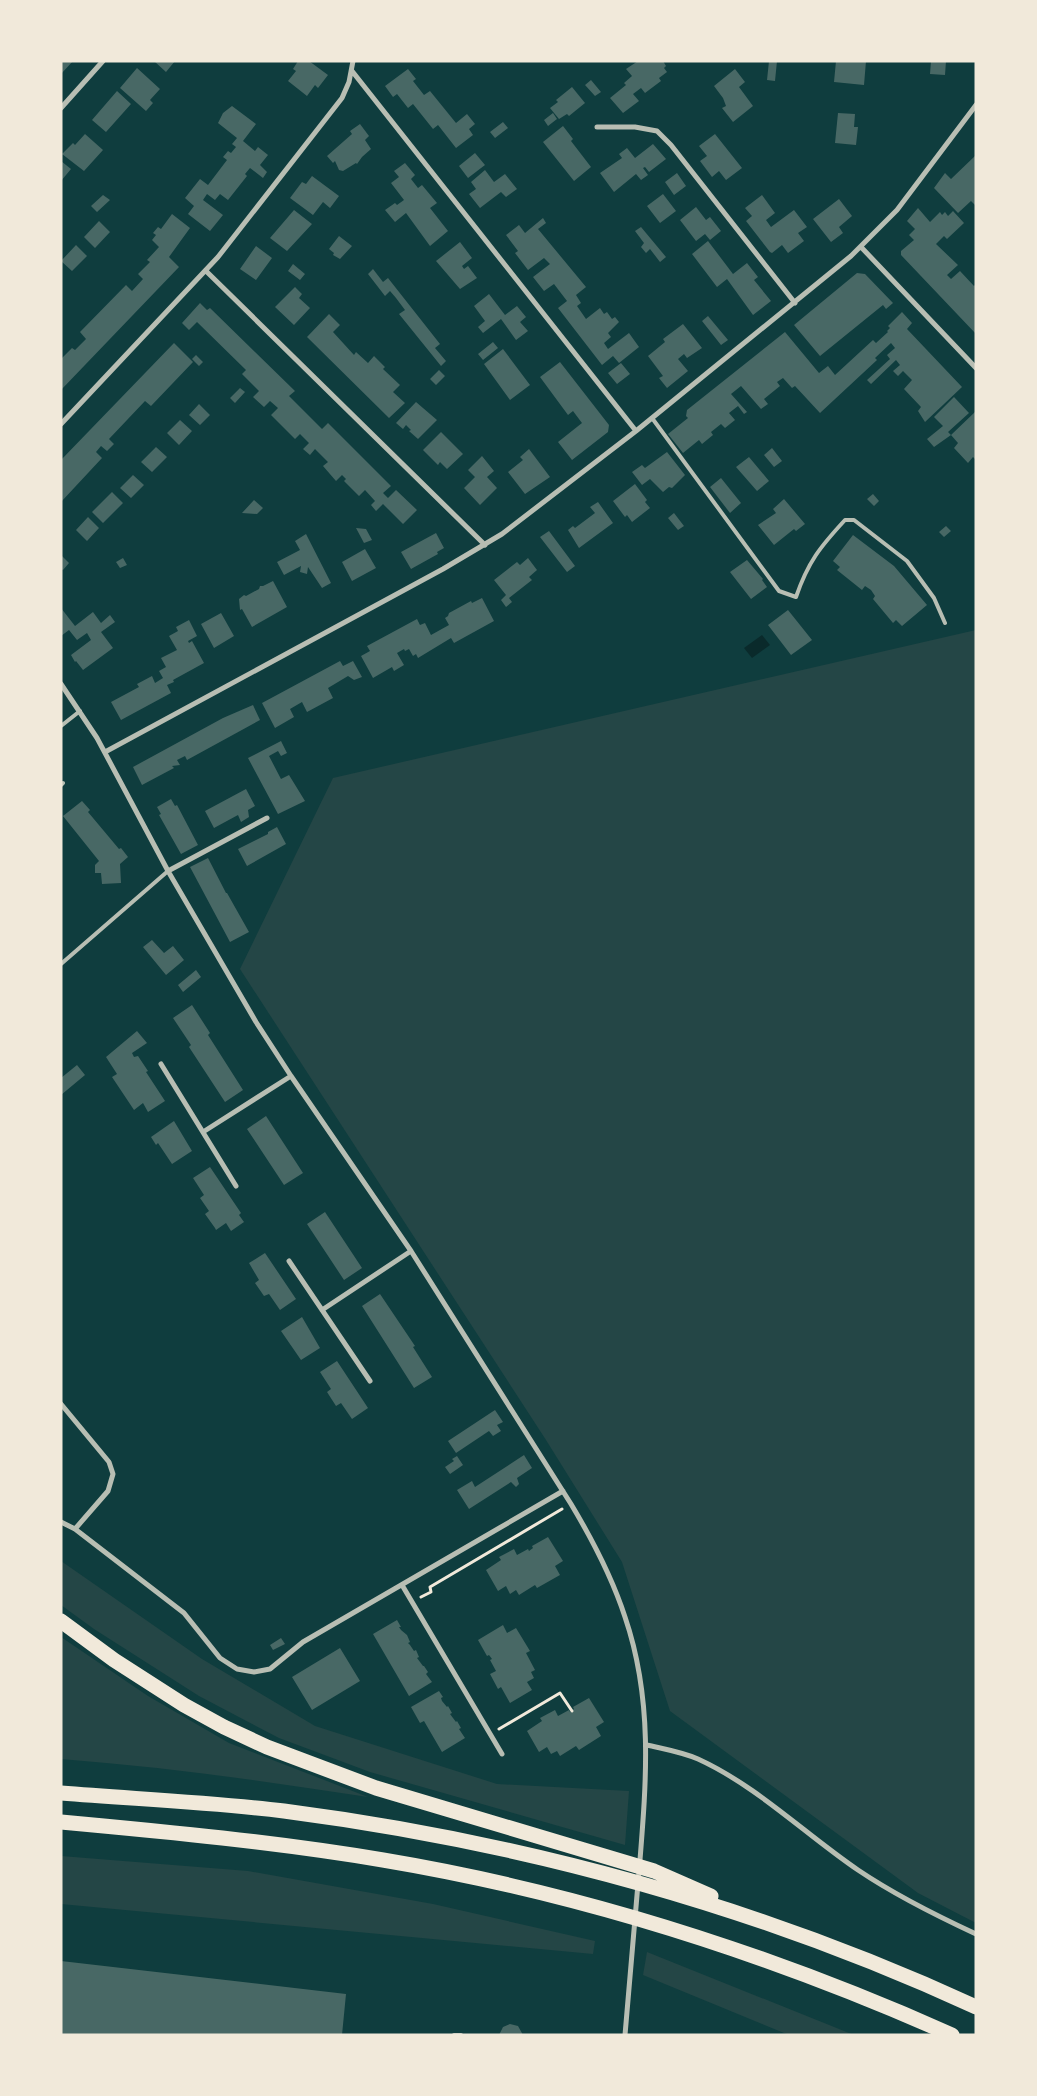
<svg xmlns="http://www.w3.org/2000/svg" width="1037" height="2096" font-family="'Space Grotesk',sans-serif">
<rect width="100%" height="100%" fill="#0f3d3e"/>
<path fill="#244646" d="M976,630V1923L918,1893L670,1711L622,1562L546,1440L240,969L333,778Z
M61,1561L202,1659L315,1726L497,1784L629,1791L625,1845L370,1772L279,1738L199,1696L94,1629L61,1605Z
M61,1637L148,1696L229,1743L368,1797C266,1781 164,1767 61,1759Z
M61,1856L248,1871L433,1904L595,1941L593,1954L61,1904Z
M647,1952L854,2035H789L643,1975Z"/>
<path fill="#0a2a2b" d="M762,635L770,645L752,658L744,648Z"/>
<path fill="#486865" d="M61,61H73L61,74Z
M154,61H175L166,72Z
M298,61H309L328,75L318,88L315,85L307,96L288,81L296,71L293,69Z
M638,61H663L666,66L664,68L667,72L659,78L661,81L645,93L641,88L633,94L639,101L623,113L610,98L626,85L624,83L632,76L626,69Z
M769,61H777L775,81L767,80Z
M836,61H866L864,85L834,82Z
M931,61H946L945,75L930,74Z
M137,68L160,89L150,100L153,103L146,111L120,88Z
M408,69L416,79L413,81L424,95L430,91L456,123L467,114L475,124L469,129L473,135L456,148L438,125L433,129L413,104L408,108L397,94L393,97L385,86Z
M735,69L745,82L739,87L753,106L733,122L722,108L726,106L723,98L714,86Z
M591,80L601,92L595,96L585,85Z
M572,87L585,103L569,116L567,114L559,119L550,108L558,102L556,100Z
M117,91L131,104L106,132L92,120Z
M232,106L256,124L243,141L255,151L258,147L268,155L260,165L267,172L263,178L250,168L245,174L247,176L228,200L220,194L215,200L207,194L203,200L223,215L210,231L188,214L194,206L185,198L200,179L208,185L227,160L223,157L228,151L231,153L236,147L232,144L237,138L218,123L223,113Z
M553,113L557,119L548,126L544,120Z
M838,113L855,114L854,127H858L856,145L835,143Z
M503,122L508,128L495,138L490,132Z
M360,124L369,136L365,140L371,149L362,157L357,164L356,163L343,171L339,170L335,161L333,163L327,156L352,134L350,131Z
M563,126L573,139L571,141L591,167L574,181L543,142Z
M85,134L103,150L84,171L62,154L73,143L75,145Z
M715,134L742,168L726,180L719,171L712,177L700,161L707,156L699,146Z
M653,144L666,159L649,172L645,167L643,168L648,175L641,180L636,174L614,192L600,173L622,158L619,154L627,148L635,158Z
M475,153L485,165L468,178L459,166Z
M976,155V206L971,201L958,213L934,188L945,173L951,179Z
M61,161L71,169L61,181Z
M405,163L415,175L411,179L418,188L422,185L437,203L430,208L448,231L430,246L406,213L395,222L385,210L395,203L397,205L404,200L391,183L399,177L394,171Z
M485,170L494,182L505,174L517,189L506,197L501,192L480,208L469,194L476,189L471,182Z
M677,173L686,186L674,195L665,182Z
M312,176L339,196L330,208L323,202L313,215L290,198L302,182L306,184Z
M663,194L676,211L660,223L647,206Z
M103,195L110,200L97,212L91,206Z
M762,195L775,213L766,220L771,227L794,210L807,227L798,233L804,241L788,253L782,245L772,253L770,252L746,221L752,216L745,208Z
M839,199L852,216L839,227L843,233L831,242L813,219Z
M696,207L706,220L710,217L721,231L710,240L705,234L696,241L680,220Z
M918,208L930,222L940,212L942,215L945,212L948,216L953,211L964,223L947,239L944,236L936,244L958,265L947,275L951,279L960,271L974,286L976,284V334L901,255V251L914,240L909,235L915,229L907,221Z
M294,210L312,224L287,251L270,238Z
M172,214L190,228L169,257L179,267L61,390V359L72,348L75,350L86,339L80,332L126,285L132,291L143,279L138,274L150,262L147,260L159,247L152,240L156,235L153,233L158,227L161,229Z
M543,218L546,223L538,229L586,287L576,295L581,303L577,306L586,319L600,308L604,314L607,312L612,319L615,317L619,322L608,333L611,337L604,343L608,349L629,333L639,347L619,363L613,356L602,365L558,308L567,301L554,284L544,291L533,277L550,264L544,258L528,270L515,253L518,251L506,235L519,225L525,233Z
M99,221L110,232L95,248L84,237Z
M641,227L666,257L660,262L650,249L646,253L641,247L644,243L635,231Z
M339,236L352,246L340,259L333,255L334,253L329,249Z
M708,241L733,274L747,263L758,277L754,280L771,301L753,315L727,279L717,287L692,254Z
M460,242L472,258L462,266L464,269L468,266L477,278L460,289L436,261Z
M76,245L87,256L72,271L61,261Z
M256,246L272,258L256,280L240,269Z
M293,264L305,274L300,280L288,271Z
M373,269L383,282L388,278L440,344L435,348L446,361L441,366L399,314L405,310L396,298L390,291L385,296L368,274Z
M857,273L865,274L893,303L886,309L883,305L820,356L794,325Z
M295,287L302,294L299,298L310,308L294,325L275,307Z
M489,294L505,315L517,306L526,317L520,322L528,331L516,340L501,319L483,333L478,327L485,321L474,306Z
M200,303L207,310L210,308L295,391L289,396L322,429L328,423L391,486L383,493L388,498L396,490L417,510L403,524L383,504L376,511L371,505L375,501L365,490L359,496L344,481L346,479L342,475L336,481L323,466L328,462L315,449L310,455L303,449L309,443L300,434L295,439L271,415L278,408L270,401L264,407L253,397L259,391L242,374L246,370L197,322L189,330L182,323Z
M902,312L912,323L907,329L962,387L925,422L918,411L921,407L904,389L912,380L903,371L898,376L893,371L900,365L896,360L871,384L867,380L890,359L887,355L895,348L891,343L875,358L877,360L820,413L795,386L792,388L783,378L777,382L780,386L764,399L768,404L761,409L741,386L731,394L747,412L744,414L738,406L729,413L735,420L725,428L721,424L711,432L713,435L702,444L699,440L683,453L668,434L688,418L686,416L687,410L785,332L819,373L828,366L835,375L873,340L876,343L888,332L887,331L890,328L888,326Z
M329,314L340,325L333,332L354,355L356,352L368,363L374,356L385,367L383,369L400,385L393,392L405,403L389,418L307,337Z
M708,316L728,340L721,345L702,321Z
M683,324L702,348L687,358L684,354L678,359L688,371L667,388L659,378L663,376L648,356L665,342L663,339Z
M493,342L498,348L483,360L478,354Z
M174,343L193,362L151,406L145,401L109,439L114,444L107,451L101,446L96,452L102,458L61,502V460Z
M503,349L530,385L510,400L484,364Z
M196,355L203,362L199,366L192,359Z
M560,362L609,425L608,432L572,460L558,442L582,423L573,411L568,415L540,377Z
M621,363L630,374L617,384L608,373Z
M439,370L445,376L436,385L430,379Z
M240,388L245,392L235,403L230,398Z
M954,397L969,413L948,432L951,435L934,447L927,439L943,426L934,417Z
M416,402L437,420L418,439L409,431L411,430L406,425L403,429L396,423Z
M199,404L210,415L200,425L189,415Z
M976,411V460L973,457L968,463L954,448L958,443L951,435Z
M180,420L192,431L179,445L167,433Z
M441,432L463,454L447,469L440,462L438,465L423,450Z
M156,447L167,457L152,472L141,462Z
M772,448L782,461L774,467L764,455Z
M529,449L550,477L525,494L508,472L523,460L520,457Z
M667,452L685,475L672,488L669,487L663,492L650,479L642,485L632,472L642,465L645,468Z
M482,456L494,471L487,477L497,488L480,505L464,488L475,477L468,470Z
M749,457L769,481L757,491L736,467Z
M133,475L144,485L131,498L120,488Z
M721,478L741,503L730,513L710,487Z
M635,484L647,500L645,502L650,508L632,522L627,515L625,517L613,501Z
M112,492L123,503L103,523L92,512Z
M873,494L879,501L874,506L867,499Z
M784,499L805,524L796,531L794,529L774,545L758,525L776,513L773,509Z
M254,500L263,508L257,514L242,513Z
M598,502L613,523L579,548L568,530L573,526L575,528L595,513L590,507Z
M674,513L684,526L678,530L668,518Z
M88,517L99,528L87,541L76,530Z
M946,526L951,531L944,537L939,532Z
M356,528L366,529L372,540L364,543Z
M549,531L575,566L567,572L540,537Z
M436,533L444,548L437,552L438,554L411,569L401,552Z
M306,534L331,583L322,588L308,567L307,574L300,572L301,566L284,575L277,562L300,550L295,541Z
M853,535L894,566L927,605L902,626L896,620L893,623L873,599L875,596L871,590L865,586L862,590L837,570L840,567L833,561Z
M365,549L376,568L352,581L342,562Z
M61,555L69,563L63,570L61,569Z
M123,558L127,565L120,568L116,562Z
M528,558L537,570L529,577L532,580L509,598L512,602L506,607L501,600L506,595L494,580L517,562L520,565Z
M747,560L763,579L762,580L767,587L751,599L730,572Z
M273,581L287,607L252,627L242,609L240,610L239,599L244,595L246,596L259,589L260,586H263Z
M482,598L494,621L454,643L451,638L418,658L416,654L413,656L409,649L405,651L404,649L397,653L404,665L394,671L392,667L373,678L361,656L370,651L367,646L417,619L420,625L425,623L431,635L449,625L445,618L448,616L449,613L471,601L472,603Z
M61,608L75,626L93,612L101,623L110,615L115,622L101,632L113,648L83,670L76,661L75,662L71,655L91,640L87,633L77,640L69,630L61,636Z
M788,610L812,640L791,655L768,625Z
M221,613L234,636L214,648L201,624Z
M189,620L197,636L188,641L189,643L192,641L204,663L173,680L174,682L167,685L171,693L121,720L111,702L139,687L137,684L152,676L155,683L163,678L159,671L166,667L161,658L177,650L169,636L178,631L176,627Z
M340,661L343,666L353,661L362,677L354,680L348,676L328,688L333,698L307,712L302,702L290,709L294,717L275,728L262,703Z
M253,705L260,720L187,760L185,756L177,760L180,765L172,766L174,768L142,785L133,767L223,718Z
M281,741L287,753L281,756L278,751L269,756L281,779L289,775L305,801L278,814L248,758Z
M246,789L255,806L248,810L249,817L241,822L238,815L214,828L205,811Z
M171,799L175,806L177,805L198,845L181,854L159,815L161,814L157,807Z
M82,801L90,810L88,812L119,849L121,848L128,857L120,864L121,883L102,884L101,873H95V865L99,861L63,816Z
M277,827L286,844L247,866L238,849L268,834V832Z
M208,858L226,893H227L249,932L230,942L190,867Z
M152,940L164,953L173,946L184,960L166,975L143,947Z
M196,970L201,977L183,992L178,985Z
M192,1005L210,1033L208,1035L243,1090L225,1102L189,1047L191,1045L173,1018Z
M137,1031L147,1043L132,1053L134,1057L138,1056L148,1071L146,1072L165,1101L148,1112L143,1103L134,1110L112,1077L117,1074L106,1057Z
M77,1065L85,1075L61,1095V1078Z
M266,1116L303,1173L284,1185L247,1129Z
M174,1121L192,1151L172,1164L158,1143L156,1145L151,1137Z
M210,1167L241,1213L239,1215L244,1222L231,1231L226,1223L216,1230L215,1228L205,1214L209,1211L200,1198L204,1195L193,1178Z
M325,1212L362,1268L344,1280L307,1224Z
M265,1253L296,1299L280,1310L269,1294L264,1296L255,1283L259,1280L249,1263Z
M380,1294L415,1346L413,1347L432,1377L414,1388L362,1306Z
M302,1317L320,1348L301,1360L281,1331Z
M337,1361L368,1408L352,1419L341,1403L336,1406L327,1392L331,1389L320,1372Z
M495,1410L503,1422L497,1425L501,1431L493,1436L489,1431L456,1453L448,1441Z
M524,1455L532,1468L517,1478L519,1484L516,1487L511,1482L469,1509L457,1490L472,1481L475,1487Z
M457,1456L463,1465L450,1474L445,1467L454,1461L452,1459Z
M548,1537L563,1561L555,1566L560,1575L537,1588L535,1585L519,1595L516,1590L510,1594L506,1586L498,1591L486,1570L501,1560L499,1557L514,1549L517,1555L528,1549L529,1551L533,1548L532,1546Z
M397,1620L401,1627H399L401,1630L407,1635L410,1642L408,1643L410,1645L414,1651L416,1650L419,1657L417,1658L423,1666H424L428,1672L426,1674L432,1682L409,1696L373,1634Z
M503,1625L507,1633L516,1628L530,1651L526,1653L535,1670L531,1672L534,1678L527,1682L532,1690L510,1703L501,1687L498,1689L490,1674L496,1671L490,1660L492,1659L489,1655L487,1656L478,1640Z
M281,1638L285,1644L273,1650L270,1645Z
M340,1648L360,1681L312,1710L292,1677Z
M439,1691L443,1697L441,1698L442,1701L447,1707L448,1706L452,1713L450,1714L456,1722L457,1721L461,1728L459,1729L465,1738L442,1752L424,1721L420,1723L411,1707Z
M589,1698L604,1722L596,1727L601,1736L579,1750L576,1746L560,1756L557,1751L551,1754L547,1747L539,1752L527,1731L542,1721L540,1718L555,1710L558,1716L569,1710L570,1712L574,1709L573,1707Z
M61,1961L346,1994L342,2035H61Z
M510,2024L518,2026L523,2035H499L503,2027Z"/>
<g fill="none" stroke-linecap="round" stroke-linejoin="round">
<path stroke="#f1e9da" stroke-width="3" d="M421,1597L431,1592L430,1587L562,1509
M499,1729L560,1693L572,1711"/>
<path stroke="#b8beb3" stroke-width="4" d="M652,418L779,591L796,597C808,562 820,547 845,520H854L907,561L934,598L945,623
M61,726L80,711
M61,785L63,783
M61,964L168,871
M454,2035H461"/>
<path stroke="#b8beb3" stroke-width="5" d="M352,71L636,431
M61,108L103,61
M597,127H635L657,131L671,145L795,303
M861,247L976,368
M206,271L485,545
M61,424L218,257L342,98L349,82L353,61
M61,684L97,738L168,871L256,1022L291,1076L411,1251L571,1504C592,1539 612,1577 625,1617C654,1702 646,1785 639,1872C634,1926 630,1981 625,2035
M105,752L443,569L502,534L636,431L851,256L897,210L976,105
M168,871L267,818
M161,1064L236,1186
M203,1132L291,1076
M289,1261L370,1381
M322,1310L411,1251
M61,1404L109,1462L113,1474L108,1491L75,1529
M61,1522L75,1529L184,1613L220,1658L237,1669L254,1672L270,1669L303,1642L563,1491
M402,1585L502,1754
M647,1745C664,1749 682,1752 698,1759C757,1786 805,1834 858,1870C895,1895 935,1915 976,1934"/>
<path stroke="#f1e9da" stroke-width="15" d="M61,1621L114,1660L184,1705L224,1727L267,1747L376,1788L654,1871L711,1896
M61,1793C135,1799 210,1802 284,1811C522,1842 757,1906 976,2007
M61,1822C169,1832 276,1842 383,1860C580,1893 770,1954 952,2035"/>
</g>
<rect width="1037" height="2096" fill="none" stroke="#f1e9da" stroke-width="125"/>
</svg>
